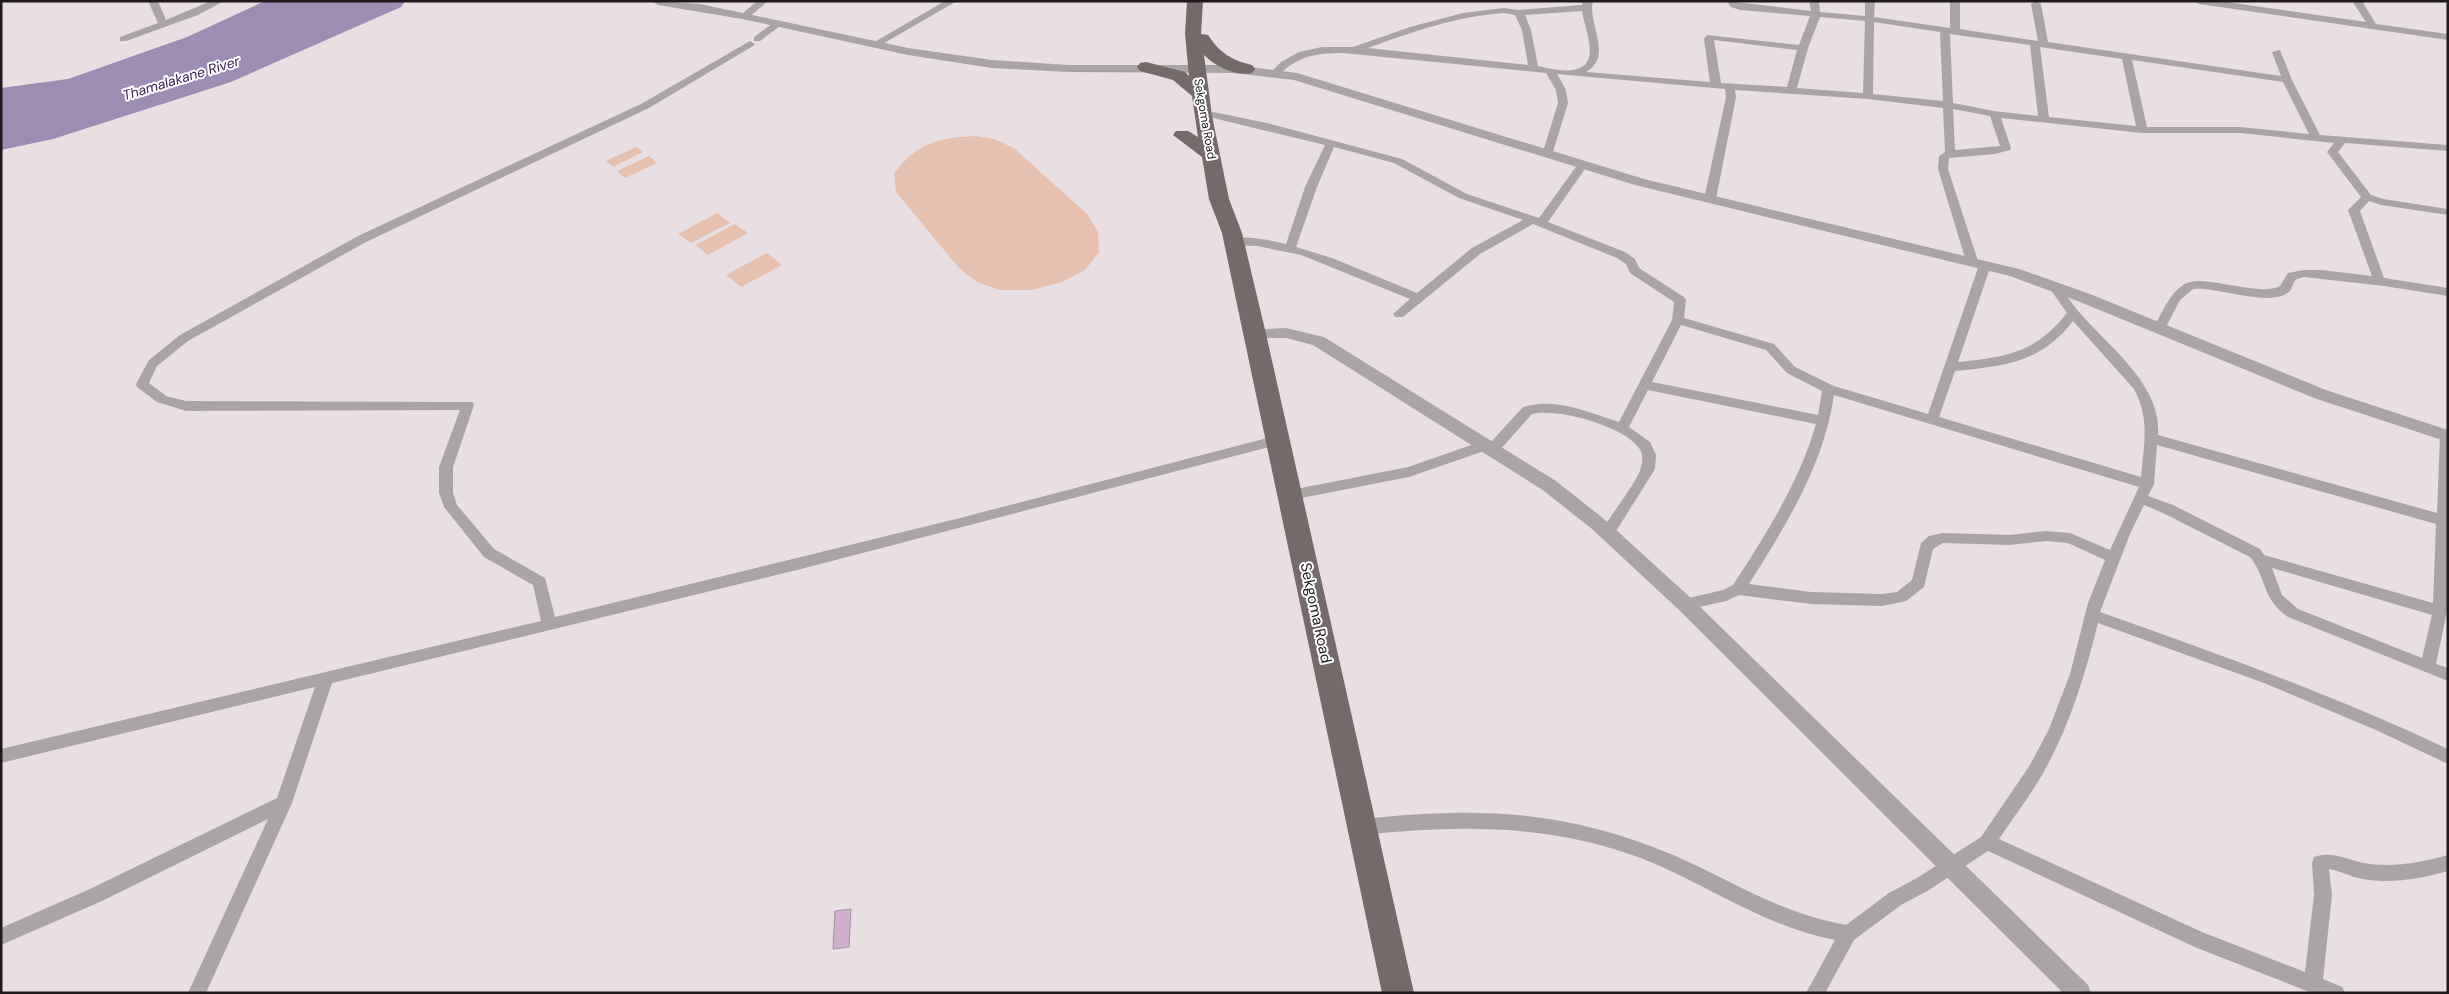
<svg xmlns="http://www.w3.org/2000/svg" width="2449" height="994" font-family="'DM Sans',sans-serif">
<rect width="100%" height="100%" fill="#e9dee1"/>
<path fill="#e6c0ae" d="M975,136L995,139L1015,149L1088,215L1098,232L1099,252L1085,270L1062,282L1032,290H1000L977,282L959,268L896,192L894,174C916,143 938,138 975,136Z
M636,147L643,152L613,167L606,161Z
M649,156L657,163L625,178L617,171Z
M717,213L730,223L691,243L678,234Z
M735,224L748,233L708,255L695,245Z
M767,253L782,265L741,287L726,275Z"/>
<path fill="#9d8db4" d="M265,1H405L401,7L231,82L53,139L1,150V88L68,79L187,37Z"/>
<path fill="#d3afcf" stroke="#9d969c" d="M851,909L849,947L833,949L835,911Z"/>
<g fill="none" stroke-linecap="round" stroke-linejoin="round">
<path fill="#aaa5a5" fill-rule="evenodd" d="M148,1H158L166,20L211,1H224L198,15L126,41H120V37L158,23Z
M757,1H768L748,18H742V14Z
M945,1H957L879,46L871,44Z
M1583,1H1593C1587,24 1614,56 1586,72L1710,82L1704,39L1707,35L1799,45L1810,16L1740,10L1731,7L1727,1L1811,11L1809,1H1819L1820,12L1865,16V1H1875L1874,17L1950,28V1H1960V29L2038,41L2031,4L2036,1L2041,4L2048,42L2281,76L2272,52L2280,50L2292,80L2320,135L2448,145V151L2345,143L2338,152L2371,195L2383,199L2448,209V215L2381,205L2369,201L2360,211L2384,278L2448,288V296L2384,286L2304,277L2297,279C2292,282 2293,288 2289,292C2269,308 2217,286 2193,289L2180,300L2164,331H2156L2154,328C2183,267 2190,280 2249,288C2260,289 2270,291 2280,286L2288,273L2304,270H2322L2372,276L2348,210L2361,197L2327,152L2334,143L2240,133H2142L2001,118L2011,148L2010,150L1995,154L1949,158L1948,169L1978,261L1972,265L1966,261L1938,169L1939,156L1945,152L1943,108L1868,99L1735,90L1736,97L1716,199L1710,202L1704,199L1726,97L1725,89L1557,74L1566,90L1568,103L1552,155L1547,158L1542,155L1558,103L1556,90L1546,73L1343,53C1317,53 1298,56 1280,74L1271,72L1281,62L1299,52L1322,47H1353L1410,27L1463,13L1504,8L1518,10L1582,5ZM1582,11C1584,28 1603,66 1573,70C1563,72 1548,68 1538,66L1531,30L1525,15ZM1504,13L1515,15L1522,30L1528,65L1368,48C1412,32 1457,16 1504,13ZM1820,17L1865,21L1863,93L1797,88L1808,48ZM1874,22L1940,32L1943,101L1873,94ZM1950,34L2030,45L2038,116L1994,111L1953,103ZM1714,40L1797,50L1787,87L1721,83ZM2040,47L2122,59L2136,126L2049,117ZM2132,60L2283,82L2309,134L2240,127H2147ZM1953,109L1990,116L2000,146L1955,150Z
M2194,1H2220L2366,22L2352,1H2362L2376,24L2448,34V40L2199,4Z
M776,21L784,23L760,41H754V37Z
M750,41L755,44L753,46L649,108L366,242L188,341L157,366L149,383L166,396L186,401L473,402L474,405L453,467V493L457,505L494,549L545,578L555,617L960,518L1279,435L1284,437L1286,440L1284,443L801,569L332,683L292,803L206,993H188L268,819L102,901L1,945V928L90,889L277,798L315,687L1,763V749L541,621L533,585L484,557L444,507L439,493V467L460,410L186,411L157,402L137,387L136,384L149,360L180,335L358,236L641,104Z
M1213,112L1267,123L1402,159L1467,194L1539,218L1578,164H1586L1587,166L1548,222L1625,252L1635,259L1639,268L1684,297L1686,300L1684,318L1774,344L1795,367L1834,386L1928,414L1979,265L1985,261L1991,265L1958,362C2007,357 2035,353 2067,313L2048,286L2054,282L2058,283C2065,293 2071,303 2079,312C2109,347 2162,385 2158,435L2437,513L2440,436L2442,433L2448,431L2447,611L2436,664L2448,668V681L2288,617C2261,598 2268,580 2250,557L2163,513L2144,505L2130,534L2100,612C2218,654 2335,695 2448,749V764L2376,730L2264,683L2098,623C2085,676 2069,728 2042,775C2029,797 2013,818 1999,839L2202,932L2305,972L2314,895L2312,863L2314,857C2334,850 2350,862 2370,864C2396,867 2423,862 2448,855V871C2420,879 2391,884 2363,879C2351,877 2341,871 2329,869L2332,895L2323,979L2342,987L2345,993H2312L2197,948L1988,851L1929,890L1901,905L1854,940L1825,993H1806L1835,940C1771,928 1718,892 1660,866C1564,824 1465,824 1362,835L1356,832L1354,827L1356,822L1362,819C1477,807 1562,809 1671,854C1732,880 1778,913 1846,925L1889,893L1917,878L1981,837L2030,765L2049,729L2070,674L2088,603L2105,560L2068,543L2046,541L2010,545L1943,543L1933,549L1924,587L1906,601L1882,606L1811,604L1739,595L1726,601L1685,610L1680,608L1678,604L1680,600L1723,590L1733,585C1766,534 1799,483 1816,424L1648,390L1629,427L1650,442L1656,455L1655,469L1613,536H1603L1601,532C1609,517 1639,480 1641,467C1643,461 1643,453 1639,448C1623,426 1558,408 1532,414L1498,452L1493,454L1487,450L1409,477L1291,500L1286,499L1284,495L1291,490L1408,467L1486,440L1491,442L1523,407C1557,397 1587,412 1619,422L1672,320L1674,302L1630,273L1626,264L1617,258L1533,224L1480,254L1403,317H1395L1393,314L1410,299L1301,255L1257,246L1229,245V239C1246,235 1269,240 1286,244L1305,187L1325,145L1209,117V113ZM1334,147L1394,163L1459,198L1523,220L1472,248L1417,293L1332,258L1296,247L1317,187ZM2073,321L2134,389C2150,419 2144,444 2141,477L1939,417L1955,371C2004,366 2041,363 2073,321ZM1681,325L1766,350L1787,373L1822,391L1818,415L1652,382ZM1834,395L2139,487L2110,550L2070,533L2046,531L2010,535L1943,533L1929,536L1921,543L1912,580L1897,592L1882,594L1811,592L1749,584C1786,525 1824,465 1834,395ZM2157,445L2436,524L2433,603L2264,555L2260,549L2173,505L2148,496L2154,484ZM2272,568L2432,615L2422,658L2298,609L2282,595Z"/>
<path fill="#aaa5a5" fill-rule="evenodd" d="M652,1L700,4L908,48L992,60L1068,65H1234L1297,73L1644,179L2019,269L2090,294L2326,390L2448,430V442L2314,398L2080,302L2010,276L1635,185L1294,80L1234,73L1068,72L992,68L908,55L742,19L658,5Z
M1286,328L1324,337L1556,481L1604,519L1692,599L2088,985L2091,993H2063L1678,609L1592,529L1544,491L1313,345L1286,338H1249L1247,334L1249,330Z"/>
<path fill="#746a69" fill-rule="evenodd" d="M1187,1H1203L1201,34L1208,35C1220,53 1231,60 1252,65L1255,69L1252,73C1236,77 1215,66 1204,55L1212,116L1229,199L1242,233L1266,334L1414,993H1382L1222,233L1209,199L1202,157L1173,135L1176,131H1188L1198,137L1192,96L1173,80L1140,71L1137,67L1140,63L1146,62L1185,72L1189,76L1185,34Z"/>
</g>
<g text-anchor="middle" stroke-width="4" stroke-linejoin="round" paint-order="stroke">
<g font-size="12" fill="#1e1a1b" stroke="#fff">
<text transform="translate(1205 119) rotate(80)" y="4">Sekgoma Road</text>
</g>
<g font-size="14" font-style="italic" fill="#3a2254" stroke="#fff">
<text transform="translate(181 78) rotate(-17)" y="5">Thamalakane River</text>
</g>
<g font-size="15" fill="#1e1a1b" stroke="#fff">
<text transform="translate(1316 613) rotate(78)" y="5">Sekgoma Road</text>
</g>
</g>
<rect width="2449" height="994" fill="none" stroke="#1e1a1b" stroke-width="5"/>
</svg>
